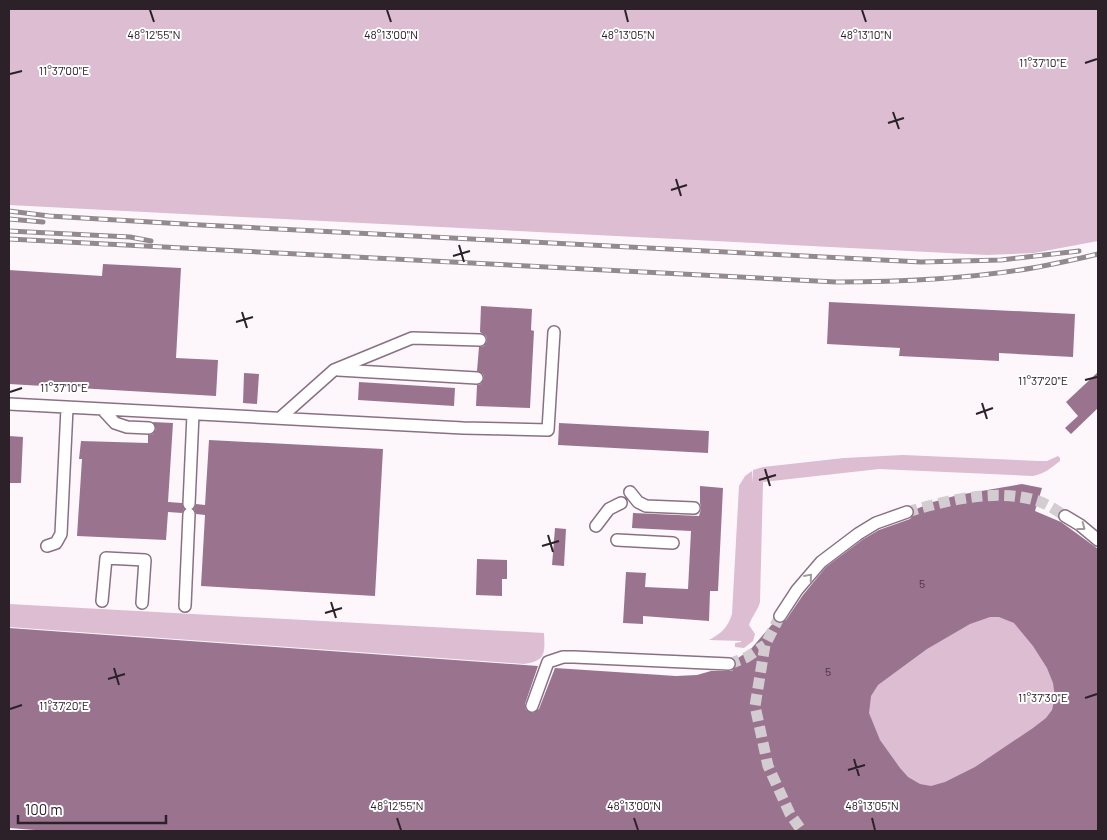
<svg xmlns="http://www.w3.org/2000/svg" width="1107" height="840" font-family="Barlow,sans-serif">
<rect width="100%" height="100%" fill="#fdf7fb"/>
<path fill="#dcbdd2" d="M9,9H1098V241L1034,253L987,255L9,205Z
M903,455L1039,461H1047L1058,456L1060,458V461C1051,468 1044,474 1033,476L879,469L763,482L760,602C758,610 752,616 749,625L755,634L753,641L744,648L735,647V643L741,642V641L709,640C722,633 728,627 732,614L739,486L745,476L752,471V483L753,470L763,467L844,458Z
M1096,558L1098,562V809L1068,831H819L813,823L777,642Z
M9,604L544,633C545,653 546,661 524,664L9,627Z"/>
<path fill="#9a748f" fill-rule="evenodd" d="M103,264L181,268L176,358L218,360L216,396L9,384V270L102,276Z
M829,302L1075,314L1073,357L999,353V361L899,356L900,348L827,344Z
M481,306L532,309L531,330L534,331L530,408L476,406L477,385L481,384L484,379L483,374L477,371L479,347L484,346L487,341L486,336L480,332Z
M1098,372V408L1071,434L1065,428L1078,416L1066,402Z
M244,373L259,374L257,404L243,403Z
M359,382L455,388L454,406L358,400Z
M153,422L173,423L168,502L182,503L184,509L182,513L168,512L166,540L77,536L82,459H79L81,441L148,443V435L153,434L156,429Z
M559,423L709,431L708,453L558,445Z
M9,436L23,437L21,483H9Z
M209,440L383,449L375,596L201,586L205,515L196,514L194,509L196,504L205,505Z
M1022,484L1042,488L1035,511L1061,522L1098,549V831H48L9,828V628L538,666L525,704L526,710L533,713L539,709L555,668L676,676L697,675L711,671H732L736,665L735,660L750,650L775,621L780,623L786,620L803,595L826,567L862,540L879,530L910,519L914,514V510L933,502L958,495ZM990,617H999L1014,623L1033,646L1047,668L1053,683L1055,697L1052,710L1046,718L1033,728L975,767L945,782L931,786L920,784L908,777L900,768L880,740L869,713L871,696L878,685L927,649L970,624Z
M700,486L723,488L718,591H710L709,621L643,616V624L623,623L626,572L646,573L645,587L688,589L691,531L632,528L633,513L699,516L701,509L700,503Z
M555,528L566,529L564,566L552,565Z
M477,559L507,560V579H502V596L476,595Z"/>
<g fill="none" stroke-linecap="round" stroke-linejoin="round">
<path stroke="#d3ccd1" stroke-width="11" stroke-dasharray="11 5.5" stroke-linecap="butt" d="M907,512C948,500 996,488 1038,501C1047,504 1057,511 1065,516
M780,616L765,645L755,706L768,766L790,814L802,831
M729,664L747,657L765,645"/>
<g stroke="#8b7083" stroke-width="14">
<path id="minor" d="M338,370L477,378
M9,404L463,428L548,430L554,332
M103,410L115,423L127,427L149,428
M280,418L334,370L412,338L480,340
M630,492L638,502L646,506L694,508
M189,504L193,414
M1065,516L1080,525L1098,540
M596,526L609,509L621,503
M617,540L673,543
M47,546L56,543L61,534L67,408
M102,601L106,558L145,560L142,603
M185,606L189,514
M780,616L797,590L821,562L858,534L876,523L907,512
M532,706L548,662L563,657H574L729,664"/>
</g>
<use href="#minor" stroke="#fff" stroke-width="11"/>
<g stroke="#938a90" stroke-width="5">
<path id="rail" d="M9,211L49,216L201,225L921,262L1001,260L1079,251
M9,219L43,222
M9,231L130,237L151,241
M9,239L836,282C903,282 972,279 1038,267C1058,263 1078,259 1098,254"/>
</g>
<use href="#rail" stroke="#fff" stroke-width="3" stroke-dasharray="9" stroke-linecap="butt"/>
</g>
<defs><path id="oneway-chevron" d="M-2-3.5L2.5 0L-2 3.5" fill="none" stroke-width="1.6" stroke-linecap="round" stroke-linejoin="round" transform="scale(1.25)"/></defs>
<g stroke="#a09b9f">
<use href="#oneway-chevron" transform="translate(1082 527) rotate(37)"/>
<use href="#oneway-chevron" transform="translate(809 577) rotate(-49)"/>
</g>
<path fill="none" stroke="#2c2129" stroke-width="2" d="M150,10L154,22M387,10L391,22M625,10L628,22M862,10L866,22M1085,63L1097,59M10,74L22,71M893,112L899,129M888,123L904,118M676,179L681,196M671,190L687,185M459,245L464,262M453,256L470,251M242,312L247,328M236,322L253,317M1085,380L1097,377M10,392L22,388M982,403L987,419M976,414L993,408M765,469L770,486M759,480L776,475M548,535L553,552M542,546L559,541M331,602L336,618M325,613L342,608M114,668L119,685M108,679L125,674M1085,698L1097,694M10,709L22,705M854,759L859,776M848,770L865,765M397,818L401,830M634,818L638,830M872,818L875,830"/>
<g text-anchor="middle" stroke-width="4" stroke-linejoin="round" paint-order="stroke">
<g font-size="12" fill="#483642">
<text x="922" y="588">5</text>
<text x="828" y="676">5</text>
</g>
</g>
<g font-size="12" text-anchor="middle" fill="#2c2129" stroke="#fff" stroke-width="4" stroke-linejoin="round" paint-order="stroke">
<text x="154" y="39">48°12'55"N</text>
<text x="391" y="39">48°13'00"N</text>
<text x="628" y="39">48°13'05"N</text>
<text x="866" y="39">48°13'10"N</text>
<text x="1043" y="67">11°37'10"E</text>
<text x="64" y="75">11°37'00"E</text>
<text x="1043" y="385">11°37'20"E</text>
<text x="64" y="392">11°37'10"E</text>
<text x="1043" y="702">11°37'30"E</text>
<text x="64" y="710">11°37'20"E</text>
<text x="397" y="810">48°12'55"N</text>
<text x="634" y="810">48°13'00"N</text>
<text x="872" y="810">48°13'05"N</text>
</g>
<rect width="1107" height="840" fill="none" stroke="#2c2129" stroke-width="20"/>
<path d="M18 815v8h148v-8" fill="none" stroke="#2c2129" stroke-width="2.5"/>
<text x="25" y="815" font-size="15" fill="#2c2129" stroke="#ffffff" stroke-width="4" paint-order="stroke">100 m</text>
</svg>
